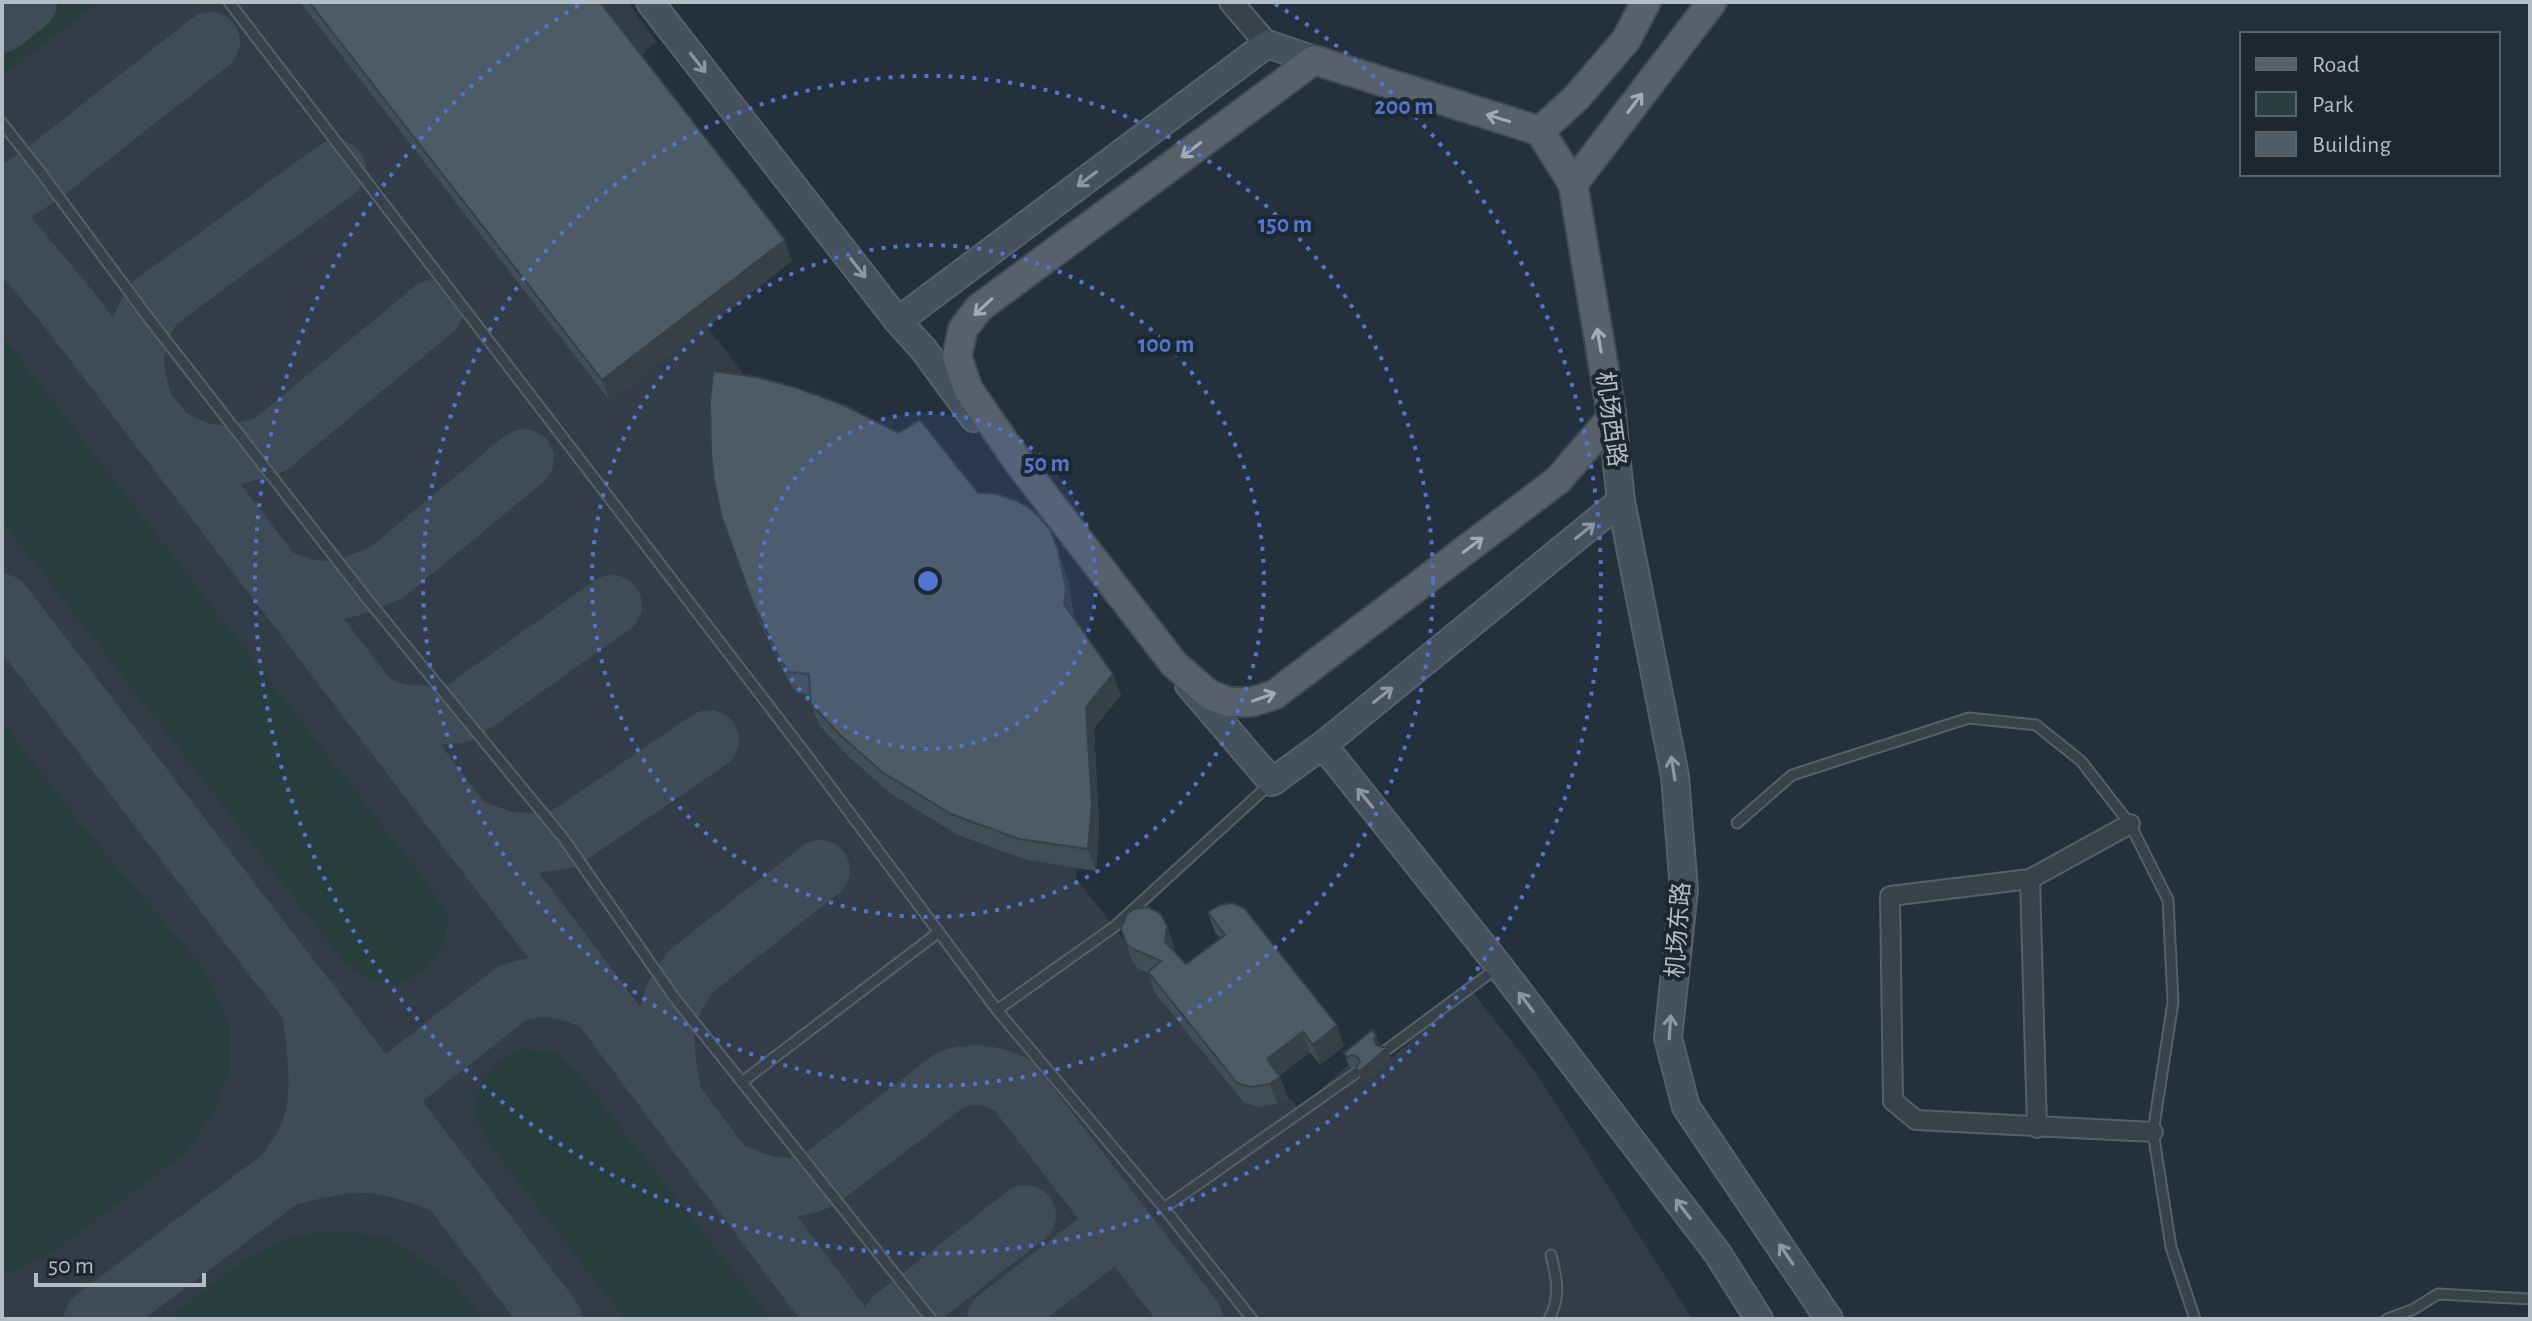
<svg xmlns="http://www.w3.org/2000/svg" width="2532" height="1321" font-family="'Alegreya Sans','Noto Sans SC',sans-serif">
<rect width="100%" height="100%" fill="#24303b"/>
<path fill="#323d48" d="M2,2H628L656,42L642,55L792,261L708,328L756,390L1056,550L1070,585L1073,610L1072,626L1121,695L1094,728L1099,827L1096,871L1077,868L1076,878L1161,987L1155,993L1244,1103L1259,1107L1277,1104L1288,1097L1299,1108L1376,1041L1391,1059L1417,1035L1473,992L1537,1074L1692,1319H2Z"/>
<path fill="#273e3d" d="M2,2H99L2,76Z
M2,336L434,893L449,918L443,945L426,969L400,984L371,980L345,963L2,520Z
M2,722L78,821L205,971L230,1028L229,1074L211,1116L187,1152L47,1257L2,1275Z
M524,1049L553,1052L577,1072L770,1319H625L486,1139L474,1113L481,1084L499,1062Z
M316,1232H354L389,1238L453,1281L482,1319H168L244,1261L282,1241Z"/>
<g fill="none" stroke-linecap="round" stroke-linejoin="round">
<path stroke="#3f4b56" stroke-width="60" d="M2,22L27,2
M2,201L42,174L210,42
M2,235L12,241L68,308L560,950L837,1319
M143,406C130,361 130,346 153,304L336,170
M165,435C207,461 224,459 270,445L433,310
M274,577C321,599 339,593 386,573L524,459
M2,604L552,1319
M370,702L388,711L406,715L429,716L460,713L612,605
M465,827L507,842L535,843L564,839L709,740
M672,1099L666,1065L664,1031L674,997L690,972L820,870
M289,1169C294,1161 301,1152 306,1143C327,1102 316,1049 312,1005
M725,1170C761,1185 781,1196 820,1179L950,1080C974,1071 990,1075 1013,1085L1193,1319
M284,1176C308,1171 333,1164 358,1163C388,1162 421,1175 449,1184
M94,1319L284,1176L335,1132L511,994C542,982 569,989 598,1002
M893,1319L1026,1215
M997,1319L1101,1239"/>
<g stroke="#566069" stroke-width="13">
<path id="service" d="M229,2L808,757L997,1010L1164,1208L1252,1319
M2,123L42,174L147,316L368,600L564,839L674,997L931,1319
M1737,823L1792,775L1969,718L2036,725L2081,761L2130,824L2168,900L2173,1002L2153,1132L2171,1247L2195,1319
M997,1010L1114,927L1270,784
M1385,1051L1497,968
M742,1082L939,932
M1164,1208L1356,1073
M1549,1319C1561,1297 1557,1279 1551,1255
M2387,1319L2414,1309L2438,1294L2530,1299"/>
</g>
<g stroke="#566069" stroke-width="22">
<path id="minor" d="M2130,824L2030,879L1890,896L1893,1101L1916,1120L2153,1132
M2030,879L2037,1128"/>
</g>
<g stroke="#566069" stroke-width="26">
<path id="tertiary" d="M1231,2L1267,44"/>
</g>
<g stroke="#566069" stroke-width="30">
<path id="secondary" d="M650,2L898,321
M974,418L924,350L898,321L1267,44L1314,60
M1621,501L1675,776L1684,890L1668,1038L1686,1107L1829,1319
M1189,685L1272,782L1323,745L1621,501L1612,417
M1323,745L1499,966L1718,1254L1759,1319"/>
</g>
<g stroke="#414b54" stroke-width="32">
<path id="primary" d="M1540,131L1577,97L1626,40L1646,2
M1573,184L1540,131L1314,60L979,308L963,329L957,356L968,389L1019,463L1174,664L1210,695L1229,702H1251L1274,695L1558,480L1612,417L1573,184L1712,2"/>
</g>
<use href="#service" stroke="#38424b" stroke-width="9"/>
<use href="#minor" stroke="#38424b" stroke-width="18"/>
<use href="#tertiary" stroke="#38424b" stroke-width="22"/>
<use href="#secondary" stroke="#46515e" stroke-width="26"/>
<use href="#primary" stroke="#56616b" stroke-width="28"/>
</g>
<path fill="#414e57" d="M300,2H600L792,261L610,401Z
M978,493L1064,568L1073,610V616L1121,695L1094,728L1099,827L1096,871L1027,860L958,835L890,793L848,756L819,725L811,704V695L797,693L788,680L760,623L721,515Z
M1208,912L1344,1046L1320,1065L1310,1052L1279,1076L1288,1097L1277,1104L1259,1107L1244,1103L1155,993L1148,973L1139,969L1133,963L1126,943L1167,926L1174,946L1173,951L1186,964L1220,938L1215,933Z
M1380,1046L1379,1047L1387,1048L1391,1059L1363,1083L1356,1068L1357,1066L1351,1068L1348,1064L1344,1053Z"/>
<path fill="#354047" d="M785,240L792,261L610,401L602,380Z
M1057,547L1064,568L1073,610L1072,626L1064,604Z
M1113,674L1121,695L1094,728L1099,827L1096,871L1088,849L1086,707Z
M1167,926L1174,946L1172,962L1165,942Z
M1337,1025L1344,1046L1320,1065L1313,1045Z
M1303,1032L1310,1052L1274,1079L1267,1059Z
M1376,1035L1380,1046L1378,1051L1374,1040Z
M1387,1048L1391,1059L1363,1083L1359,1072Z
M1280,1077L1288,1097L1277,1104L1270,1084Z"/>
<path fill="#4c5b65" stroke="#354047" stroke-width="2" d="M309,2H600L785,240L602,380Z
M713,371L757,377L797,388L846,406L898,433L920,420L978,493L996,494L1017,501L1032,510L1049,528L1057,547L1066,589L1064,604L1113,674L1086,707L1092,805L1088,849L1019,839L951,814L882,772L840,735L811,704L809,674L789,672L780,659L752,601L721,515L714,481L711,452L710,402Z
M1233,903L1245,909L1337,1025L1313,1045L1303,1032L1267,1059L1280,1077L1270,1084L1251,1087L1237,1083L1148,972L1161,961L1131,948L1126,943L1121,928L1127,914L1134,909L1148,907L1160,913L1167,926L1165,942L1186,964L1225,935L1208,912L1220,905Z
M1372,1030L1376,1035L1374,1040L1376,1045L1387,1048L1359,1072L1356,1068L1360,1062L1358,1057L1352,1055L1347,1057L1344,1053Z"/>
<defs><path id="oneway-shaft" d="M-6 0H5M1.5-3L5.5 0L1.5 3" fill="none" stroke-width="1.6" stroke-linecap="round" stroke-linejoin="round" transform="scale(2)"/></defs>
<g stroke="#8d97a2">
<use href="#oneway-shaft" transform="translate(698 63) rotate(52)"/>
<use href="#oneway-shaft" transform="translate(1087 179) rotate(143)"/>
<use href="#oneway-shaft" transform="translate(858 268) rotate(52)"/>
<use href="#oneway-shaft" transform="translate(1585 531) rotate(-39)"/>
<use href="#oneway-shaft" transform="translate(1383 695) rotate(-39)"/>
<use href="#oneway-shaft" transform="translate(1673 768) rotate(-99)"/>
<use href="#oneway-shaft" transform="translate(1365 798) rotate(-129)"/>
<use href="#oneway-shaft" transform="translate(1526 1002) rotate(-127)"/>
<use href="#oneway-shaft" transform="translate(1670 1027) rotate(-86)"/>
<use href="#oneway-shaft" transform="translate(1683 1209) rotate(-127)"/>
<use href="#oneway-shaft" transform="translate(1786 1254) rotate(-124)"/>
</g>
<g stroke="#a0abb4">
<use href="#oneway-shaft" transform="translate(1635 103) rotate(-53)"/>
<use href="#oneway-shaft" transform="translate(1498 118) rotate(-163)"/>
<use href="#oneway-shaft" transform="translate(1191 150) rotate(143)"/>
<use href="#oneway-shaft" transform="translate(983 307) rotate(137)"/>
<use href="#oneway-shaft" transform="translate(1599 340) rotate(-100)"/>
<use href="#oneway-shaft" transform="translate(1473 545) rotate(-37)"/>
<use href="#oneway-shaft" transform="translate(1264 697) rotate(-20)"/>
</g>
<circle cx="928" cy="581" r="168" fill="#5275d2" fill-opacity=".12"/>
<g fill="none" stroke="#5275d2" stroke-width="4" stroke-dasharray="4 8">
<circle cx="928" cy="581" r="168"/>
<circle cx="928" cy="581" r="336"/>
<circle cx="928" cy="581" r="505"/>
<path d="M1275 4A673 673 0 1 1 581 4"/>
</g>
<g text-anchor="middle" stroke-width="8" stroke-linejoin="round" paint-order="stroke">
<g font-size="24" fill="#b3bdc6" stroke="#1d2730">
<text transform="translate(1611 419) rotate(82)" y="8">机场西路</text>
<text transform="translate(1678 930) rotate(-86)" y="8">机场东路</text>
</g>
</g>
<circle cx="928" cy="581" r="12" fill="#5275d2" stroke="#1d2730" stroke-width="4"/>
<g font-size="24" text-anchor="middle" font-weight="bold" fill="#5275d2" stroke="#1d2730" stroke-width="8" stroke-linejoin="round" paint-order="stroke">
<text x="1404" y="114">200 m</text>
<text x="1285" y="232">150 m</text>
<text x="1166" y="352">100 m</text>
<text x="1047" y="471">50 m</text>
</g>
<rect width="2532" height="1321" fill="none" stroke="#b3bdc6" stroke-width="8"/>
<rect x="2240" y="32" width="260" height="144" fill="#1d2730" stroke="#59636c" stroke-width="2"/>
<rect x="2256" y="58" width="40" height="12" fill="#56616b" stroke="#59636c" stroke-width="2"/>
<text x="2312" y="72" font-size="24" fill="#b3bdc6">Road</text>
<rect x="2256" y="92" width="40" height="24" fill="#273e3d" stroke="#59636c" stroke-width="2"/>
<text x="2312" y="112" font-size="24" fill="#b3bdc6">Park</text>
<rect x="2256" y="132" width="40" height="24" fill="#4c5b65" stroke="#59636c" stroke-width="2"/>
<text x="2312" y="152" font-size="24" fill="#b3bdc6">Building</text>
<path d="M36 1273v12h168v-12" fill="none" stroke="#b3bdc6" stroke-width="4"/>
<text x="48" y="1273" font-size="24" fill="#b3bdc6" stroke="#1d2730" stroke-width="6" paint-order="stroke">50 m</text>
</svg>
